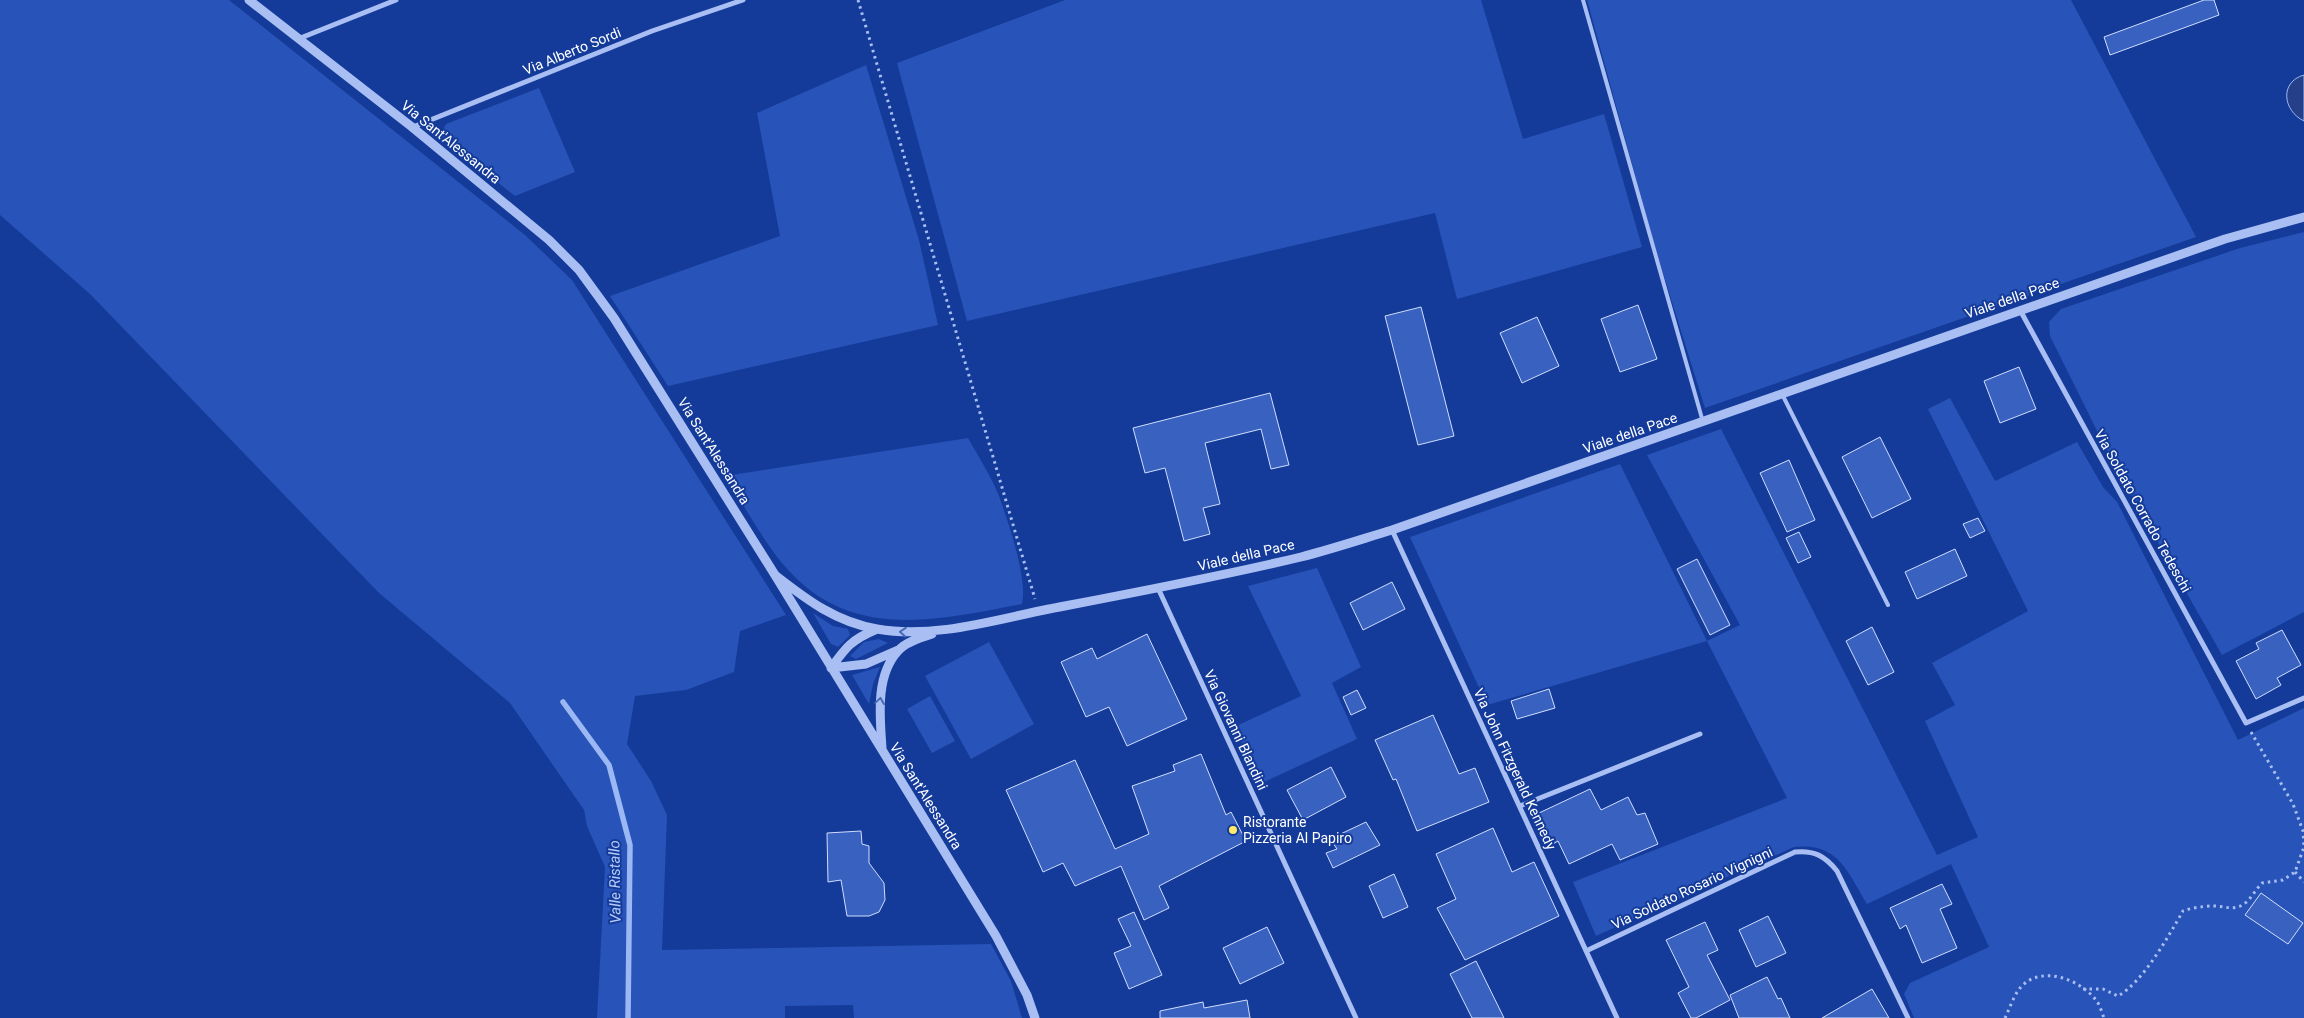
<svg xmlns="http://www.w3.org/2000/svg" width="2304" height="1018" font-family="Roboto,sans-serif">
<rect width="100%" height="100%" fill="#143b9a"/>
<path fill="#2853b8" d="M0,0H229L525,235L572,280L786,615L740,631L734,672L686,690L635,696L627,744L651,781L667,815L662,950L991,944L1011,981L1022,1018H854L853,1005L785,1006V1018H597L605,867L587,826L584,810L510,703L379,593L90,294L0,215Z
M1065,0H1481L1523,139L1604,114L1642,247L1457,299L1435,213L967,321L897,63Z
M1587,0H2071L2196,237L1705,408L1654,244Z
M866,65L919,240L938,325L668,386L610,296L780,236L757,113Z
M539,88L575,172L515,196L439,137L446,124Z
M2304,232V612L2222,655L2116,469L2050,336L2049,322L2061,309L2240,248Z
M1950,398L1995,481L2077,442L2103,487L2117,502L2238,740L2304,708V1018H1914L1904,994L1910,983L1989,947L1951,864L1867,904C1847,871 1838,842 1794,847L1596,936L1573,882L1787,798L1707,641L1487,705L1410,537L1620,464L1707,641L1740,625L1647,455L1721,429L1937,855L1978,837L1925,721L1955,705L1932,663L2028,611L1928,409Z
M968,438C978,456 991,476 999,496C1008,521 1028,579 1022,604C934,621 847,642 782,563C760,536 744,505 725,476Z
M1317,568L1361,667L1332,683L1357,739L1260,784L1234,727L1301,696L1248,586Z
M813,613L833,626L848,629L850,635L838,647L831,644Z
M879,639L888,643L856,659L850,656L864,642Z
M989,642L1034,724L971,759L925,676Z
M880,667L873,684L869,704L852,675Z
M930,696L955,741L932,753L907,709Z"/>
<path fill="#254088" stroke="#9bb8f5" d="M2304,75V121C2283,111 2279,82 2304,75Z"/>
<g fill="none" stroke-linecap="round" stroke-linejoin="round">
<path stroke="#9bb8f5" stroke-width="5.5" d="M563,702L609,765L630,845L628,1018"/>
</g>
<path fill="#3961c0" stroke="#d0defd" d="M2204,0H2214L2219,15L2110,55L2104,37Z
M1638,305L1657,359L1620,372L1601,319Z
M1421,307L1454,436L1418,445L1385,316Z
M1537,317L1559,366L1522,383L1500,333Z
M2019,367L2036,409L2000,423L1984,381Z
M1270,393L1289,465L1271,469L1261,429L1205,443L1220,504L1203,508L1210,534L1184,541L1165,468L1145,473L1133,428Z
M1880,437L1911,499L1872,518L1842,457Z
M1789,460L1815,520L1787,532L1760,473Z
M1978,518L1985,531L1970,538L1963,524Z
M1799,532L1811,557L1798,563L1786,538Z
M1955,549L1967,576L1917,599L1905,572Z
M1697,559L1730,625L1710,635L1677,569Z
M1392,582L1405,609L1363,630L1350,603Z
M1872,627L1894,672L1868,685L1846,641Z
M2282,630L2301,665L2277,678L2281,685L2256,699L2236,661L2259,649L2256,643Z
M1147,634L1187,719L1127,746L1109,707L1086,717L1061,662L1092,648L1097,659Z
M1549,689L1555,708L1517,719L1511,701Z
M1357,690L1366,708L1351,715L1343,697Z
M1433,715L1459,774L1475,768L1489,802L1417,831L1396,779L1393,780L1375,740Z
M1201,754L1226,815L1231,812L1246,841L1159,886L1169,908L1144,920L1121,866L1075,886L1063,863L1043,872L1006,790L1075,760L1115,849L1149,834L1132,786L1175,771L1173,765Z
M1331,767L1346,797L1303,820L1287,790Z
M1590,789L1601,810L1628,797L1637,815L1645,813L1658,844L1620,860L1612,844L1569,864L1558,841L1553,844L1539,813Z
M1366,822L1380,845L1333,868L1326,853L1337,849L1330,839Z
M1493,828L1512,872L1534,862L1559,916L1465,960L1437,908L1456,899L1436,854Z
M861,831L862,844L869,846V863L884,883L885,900L879,912L869,916H847L841,880L828,882L827,833Z
M1394,874L1408,907L1383,918L1369,886Z
M1942,884L1952,904L1940,909L1957,948L1922,963L1906,925L1900,929L1890,908Z
M2261,893L2303,923L2288,944L2245,915Z
M1134,912L1162,975L1129,989L1114,953L1131,946L1118,919Z
M1768,916L1786,953L1756,967L1739,930Z
M1705,922L1718,950L1707,955L1730,1000L1696,1018H1691L1678,993L1689,987L1666,940Z
M1267,927L1284,963L1240,984L1223,948Z
M1476,961L1504,1018H1472L1450,974Z
M1767,977L1778,999L1781,998L1790,1018H1739L1730,995Z
M1872,989L1889,1018H1822Z
M1247,1000L1250,1018H1160V1011L1203,1002L1204,1008Z"/>
<g fill="none" stroke-linecap="round" stroke-linejoin="round">
<path stroke="#a9bff3" stroke-width="3" stroke-dasharray="2.5 4" stroke-linecap="butt" d="M858,0L1035,599
M2295,872L2304,882
M2083,989H2103L2118,996C2143,982 2168,937 2183,911C2191,908 2204,906 2213,906C2224,906 2234,911 2244,904C2251,899 2256,889 2262,883L2283,880L2295,872L2304,847L2303,831L2293,804L2251,732
M2005,1018C2010,1008 2015,991 2024,984C2045,966 2080,980 2096,1000C2100,1005 2102,1013 2104,1018"/>
<path stroke="#a9bff3" stroke-width="4" d="M1583,0L1703,422
M1782,394L1888,605"/>
<path stroke="#a9bff3" stroke-width="5" d="M298,39L396,0
M413,127L652,31L743,0
M2020,310L2246,723L2304,698
M1392,530L1617,1018
M1158,588L1356,1018
M1520,806L1700,734
M1586,951L1795,852C1814,850 1825,856 1837,871L1908,1018"/>
<path stroke="#a9bff3" stroke-width="9" d="M249,0L412,127L549,240L579,270L614,318L775,575L996,936L1027,995L1035,1018
M775,575C807,600 836,622 877,629C934,639 994,620 1049,609C1133,593 1218,577 1301,557C1332,549 1362,539 1392,530L2225,239L2304,217
M831,668L866,664L898,650
M831,668C846,647 851,640 877,629
M882,748C880,717 875,676 898,651C905,642 922,637 932,634"/>
</g>
<defs><path id="oneway-chevron" d="M-2-3.5L2.5 0L-2 3.5" fill="none" stroke-width="1.6" stroke-linecap="round" stroke-linejoin="round" transform="scale(1.25)"/></defs>
<g stroke="#4869b9">
<use href="#oneway-chevron" transform="translate(903 632) rotate(-176)"/>
<use href="#oneway-chevron" transform="translate(880 701) rotate(-82)"/>
</g>
<circle fill="#ffea6a" stroke="#143b9a" stroke-width="2" cx="1233" cy="830" r="5"/>
<g text-anchor="middle" stroke-width="4" stroke-linejoin="round" paint-order="stroke">
<g font-size="14" fill="#fff" stroke="#143b9a">
<text transform="translate(572 51) rotate(-22)" y="5">Via Alberto Sordi</text>
<text transform="translate(451 142) rotate(39)" y="5">Via Sant'Alessandra</text>
<text transform="translate(2012 298) rotate(-19)" y="5">Viale della Pace</text>
<text transform="translate(1630 433) rotate(-19)" y="5">Viale della Pace</text>
<text transform="translate(714 451) rotate(58)" y="5">Via Sant'Alessandra</text>
<text transform="translate(2143 511) rotate(61)" y="5">Via Soldato Corrado Tedeschi</text>
<text transform="translate(1246 555) rotate(-13)" y="5">Viale della Pace</text>
<text transform="translate(1236 730) rotate(65)" y="5">Via Giovanni Blandini</text>
<text transform="translate(1515 769) rotate(65)" y="5">Via John Fitzgerald Kennedy</text>
<text transform="translate(926 796) rotate(58)" y="5">Via Sant'Alessandra</text>
<text transform="translate(1692 888) rotate(-25)" y="5">Via Soldato Rosario Vignigni</text>
</g>
<g font-size="14" fill="#fff" stroke="#143b9a" text-anchor="start">
<text x="1243" y="827">Ristorante<tspan x="1243" dy="16">Pizzeria Al Papiro</tspan></text>
</g>
<g font-size="15" font-style="italic" fill="#b5caf9" stroke="#143b9a">
<text transform="translate(615 882) rotate(-91)" y="5">Valle Ristallo</text>
</g>
</g>
</svg>
